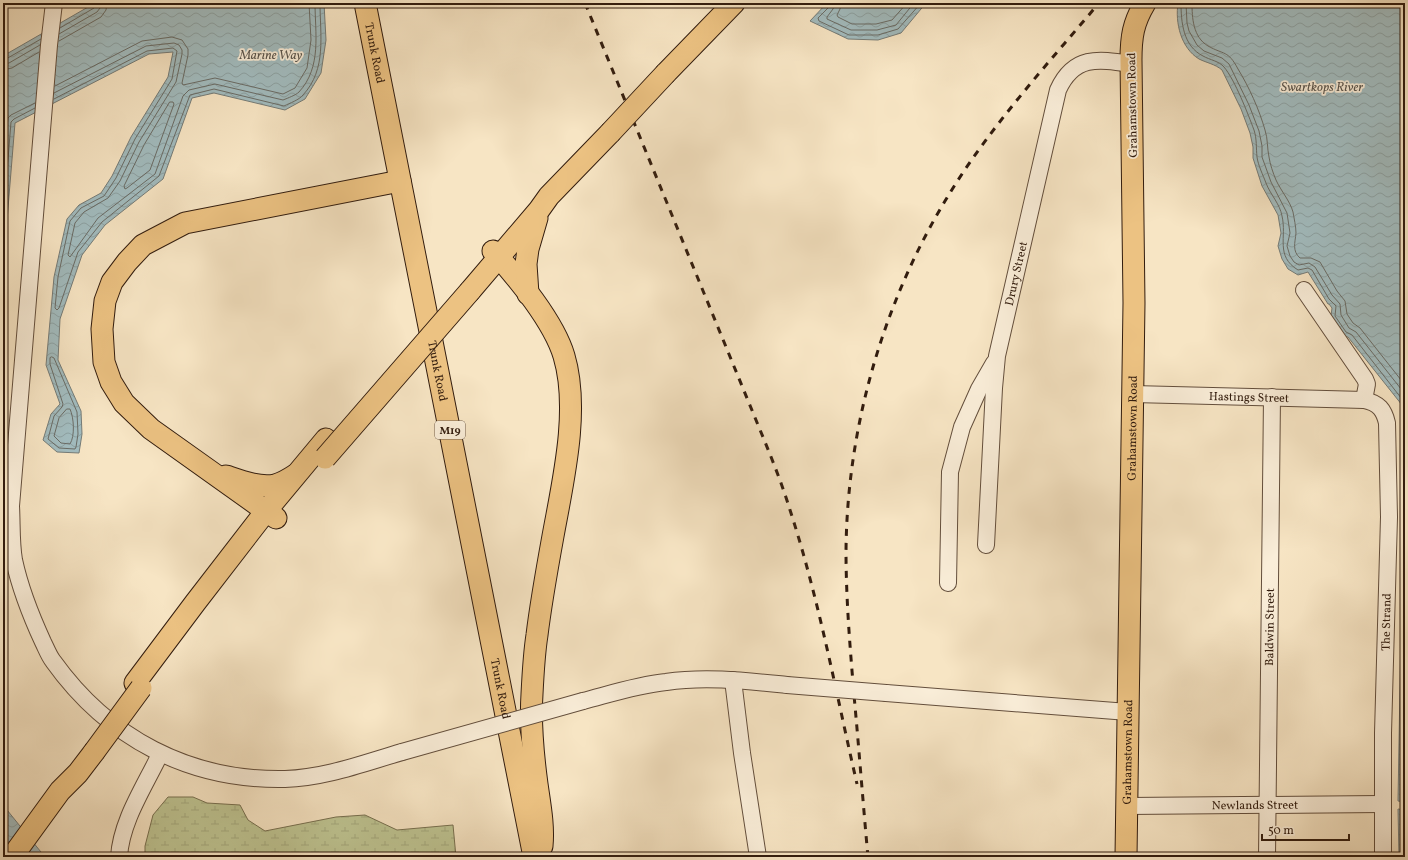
<svg xmlns="http://www.w3.org/2000/svg" width="1408" height="860" font-family="Vollkorn,serif">
<defs>
<pattern id="wetland-marsh" width="20" height="14" patternUnits="userSpaceOnUse"><rect width="20" height="14" fill="#bec492"/><path d="M1 5h8M5 5V1M11 12h8M15 12V8" fill="none" stroke="#a4a87d"/></pattern>
<pattern id="water-waves" width="16" height="10" patternUnits="userSpaceOnUse"><rect width="16" height="10" fill="#a2bcbf"/><path d="M0 5q4-4 8 0t8 0" fill="none" stroke="#8ca1a3"/></pattern>
</defs>
<rect width="100%" height="100%" fill="#f7e5c4"/>
<filter id="stains"><feTurbulence type="fractalNoise" baseFrequency=".005" numOctaves="4"/><feColorMatrix values="0 0 0 0 .2 0 0 0 0 .09 0 0 0 0 .02 0 0 0 .5 -.17"/></filter>
<radialGradient id="worn" r=".72"><stop offset=".6" stop-color="#630" stop-opacity="0"/><stop offset="1" stop-color="#630" stop-opacity=".3"/></radialGradient>
<path fill="url(#wetland-marsh)" stroke="#787050" d="M168,797H193L207,803L240,805L248,820L265,831L336,817L365,815L397,830L453,825L456,857H145V846L153,815Z"/>
<path fill="url(#water-waves)" stroke="#757c78" d="M95,3H324L326,40L321,73L305,99L285,110L214,93L192,98L163,179L105,225L82,255L60,319L58,360L81,411L82,434L79,453L57,452L43,440L51,414L60,404L46,365L54,277L67,219L79,205L101,193L112,176L131,137L168,77L173,52L149,54L15,123L3,269V56Z
M827,3H926L901,33L878,40L848,39L810,21Z
M1178,3H1405V412L1402,405L1348,337L1343,336L1331,316L1332,308L1329,304H1328L1308,272L1298,275L1288,269L1282,259L1278,246L1281,233L1278,215L1262,186L1253,158V147L1250,133L1241,109L1222,70C1215,64 1207,63 1199,59C1181,48 1175,23 1178,3Z
M1404,455L1405,456V802L1398,801Z
M3,805L45,857H20L3,835Z
M1398,809L1405,810V857H1399Z"/>
<g fill="none" stroke-linecap="round" stroke-linejoin="round">
<path stroke="#6a6c66" stroke-width="1" d="M830,3L829,7L818,18L819,21L849,35H878L898,29L921,3
M835,3L833,9L827,17V19L851,30H877L896,25L914,3
M841,3L840,9L837,15L838,17L852,24H876L892,20L907,3
M1181,3C1181,22 1183,46 1203,56C1210,60 1219,61 1224,67C1235,80 1248,114 1254,130C1257,139 1256,148 1257,157C1258,165 1263,175 1266,183C1270,194 1280,204 1282,216C1287,237 1275,256 1298,270L1308,268L1312,270L1329,299L1336,306L1335,316L1346,332L1352,335L1405,403
M1186,3L1187,23L1189,31L1197,45L1204,51L1222,58L1229,64L1249,105L1259,131L1262,146V157L1271,182L1287,213L1290,233L1287,246L1290,256L1294,262L1299,265L1309,263L1315,267L1332,295L1340,304L1341,315L1349,328L1356,332L1405,394
M1192,3C1192,18 1193,37 1208,46C1224,55 1228,50 1238,69C1249,87 1259,109 1265,130C1268,139 1267,148 1269,157C1270,164 1273,173 1276,180C1281,191 1290,201 1293,212C1294,218 1296,227 1296,233C1295,243 1292,251 1300,258H1311L1320,262L1337,291L1345,301L1347,314L1353,323L1360,328L1405,385
M60,28L94,8L96,3
M59,34L97,12L100,8L101,3
M59,41L101,17L106,10L107,3
M3,59H6L41,39
M3,64L9,63L40,45
M3,70L12,68L39,52
M55,86L142,41L172,37L182,40L188,49V55L182,83L183,85L215,78L283,94L295,88L307,68L311,40L309,3
M54,93L146,46L174,43L179,45L182,50V54L176,82L139,142L120,181L108,198L84,212L75,223L68,255L70,257L98,218L155,174L183,96L189,90L215,84L283,100C288,98 296,95 299,92C322,67 315,33 315,3
M54,99L147,51L173,48L177,51L172,79L135,139L116,178L104,196L81,208L70,221L58,277L55,308L57,310L59,308L78,252L102,222L159,176L190,95L214,89L284,106C290,103 299,100 303,95C327,69 320,35 320,3
M170,102H173L174,104L150,170L127,188L125,189L124,186L144,145Z
M3,162L8,118L11,115L35,103
M3,222L11,122L14,119L35,108
M52,357L54,358L77,412L78,434L76,447L75,449L59,448L48,439L54,416L62,407L63,404L50,364V358Z
M67,409H70C74,418 75,436 70,444L61,443L54,436L59,418Z
M1405,630L1402,795L1405,798
M1403,857L1402,815L1405,813"/>
<g stroke="#634e3c" stroke-width="18">
<g id="minor">
<path d="M54,3L49,45L11,506C12,523 11,543 14,560C20,588 31,616 43,642C46,648 49,656 53,661C108,738 189,781 285,779C325,778 364,763 402,752"/>
<path d="M1304,290L1365,379L1367,384L1364,400"/>
<path id="s1" d="M1133,394L1364,400C1379,403 1384,410 1387,423L1389,517L1383,733V857"/>
<path id="s2" d="M986,545L994,388L997,356L1058,90C1074,55 1098,59 1131,64"/>
<path d="M948,583L950,472L962,427L979,389L994,363"/>
<path d="M733,680L742,753L758,857"/>
<path d="M886,693L1128,712"/>
<path d="M583,701C610,694 637,685 666,682C706,676 747,681 787,685"/>
<path id="s3" d="M1127,806L1382,804"/>
<path d="M119,857C121,821 145,786 160,754"/>
<path id="s4" d="M1267,857L1272,397"/>
</g>
</g>
<g stroke="#321c0e" stroke-width="23">
<g id="major">
<path id="s5" d="M365,3L534,857"/>
<path d="M666,73L734,3"/>
<path d="M493,251C517,277 554,322 564,356C580,410 563,481 553,536C547,569 541,602 537,635C534,654 533,674 532,694C530,724 533,754 537,784C540,805 544,826 542,846"/>
<path d="M470,291L539,210L549,196L610,133"/>
<path d="M528,294L526,264L528,249L537,218"/>
<path d="M226,476C241,481 259,488 275,485C282,483 289,479 295,475"/>
<path d="M276,518L151,429L124,403L111,382L104,362L102,329L105,301L112,282L127,262L143,245L185,223L400,181"/>
<path d="M135,683L195,603L266,511L326,439"/>
<path d="M12,857L60,791L78,773L94,752"/>
<path id="s6" d="M1126,857L1134,303L1131,60C1131,37 1133,23 1145,3"/>
</g>
</g>
<use href="#minor" stroke="#faeed9" stroke-width="16"/>
<use href="#major" stroke="#ecc282" stroke-width="21"/>
<path stroke="#321c0e" stroke-width="3" stroke-dasharray="7 7" stroke-linecap="butt" d="M585,3L765,442C774,464 783,487 790,510C819,599 836,693 857,784
M868,857C863,803 859,749 854,695C850,647 846,599 846,551C847,429 882,306 945,201C988,129 1045,67 1099,3"/>
<g stroke="#634e3c" stroke-width="18" stroke-linecap="butt">
<path id="minor-bridge" d="M787,685L886,693
M402,752L583,701"/>
</g>
<g stroke="#321c0e" stroke-width="23" stroke-linecap="butt">
<path id="major-bridge" d="M610,133L666,73
M325,458L470,291
M94,752L141,688"/>
</g>
<use href="#minor-bridge" stroke="#faeed9" stroke-width="16"/>
<use href="#major-bridge" stroke="#ecc282" stroke-width="21"/>
</g>
<g text-anchor="middle" stroke-width="3.5" stroke-linejoin="round" paint-order="stroke">
<rect fill="#faeed9" stroke="#6e5b4b" stroke-width="1" x="435" y="421" width="30" height="18" rx="3"/>
<g font-size="11" font-weight="bold" fill="#321c0e">
<text x="450" y="434">M19</text>
</g>
<g font-size="12" fill="#321c0e" stroke="#faeed9">
<text dy="4" stroke="none"><textPath href="#s5" startOffset="51">Trunk Road</textPath></text>
<text transform="translate(1132 105) rotate(-91)" y="4">Grahamstown Road</text>
<text dy="4" stroke="none"><textPath href="#s2" startOffset="274">Drury Street</textPath></text>
<text dy="4" stroke="none"><textPath href="#s5" startOffset="375">Trunk Road</textPath></text>
<text dy="4" stroke="none"><textPath href="#s1" startOffset="116">Hastings Street</textPath></text>
<text dy="4" stroke="none"><textPath href="#s6" startOffset="429">Grahamstown Road</textPath></text>
<text transform="translate(1386 622) rotate(-89)" y="4">The Strand</text>
<text dy="4" stroke="none"><textPath href="#s4" startOffset="230">Baldwin Street</textPath></text>
<text dy="4" stroke="none"><textPath href="#s5" startOffset="699">Trunk Road</textPath></text>
<text dy="4" stroke="none"><textPath href="#s6" startOffset="105">Grahamstown Road</textPath></text>
<text dy="4" stroke="none"><textPath href="#s3" startOffset="128">Newlands Street</textPath></text>
</g>
<g font-size="13" font-style="italic" fill="#59544c" stroke="#faeed9">
<text x="271" y="59">Marine Way</text>
<text x="1322" y="91">Swartkops River</text>
</g>
</g>
<rect width="1408" height="860" fill="none" stroke="#f7e5c4" stroke-width="16"/>
<rect x="4" y="4" width="1400" height="852" fill="none" stroke="#321c0e" stroke-width="2"/>
<rect x="8" y="8" width="1392" height="844" fill="none" stroke="#321c0e"/>
<path d="M1262 834v6h87v-6" fill="none" stroke="#321c0e" stroke-width="2"/>
<text x="1268" y="834" font-size="12" fill="#321c0e" stroke="#faeed9" stroke-width="3" paint-order="stroke">50 m</text>
<rect width="100%" height="100%" filter="url(#stains)"/>
<rect width="100%" height="100%" fill="url(#worn)"/>
</svg>
